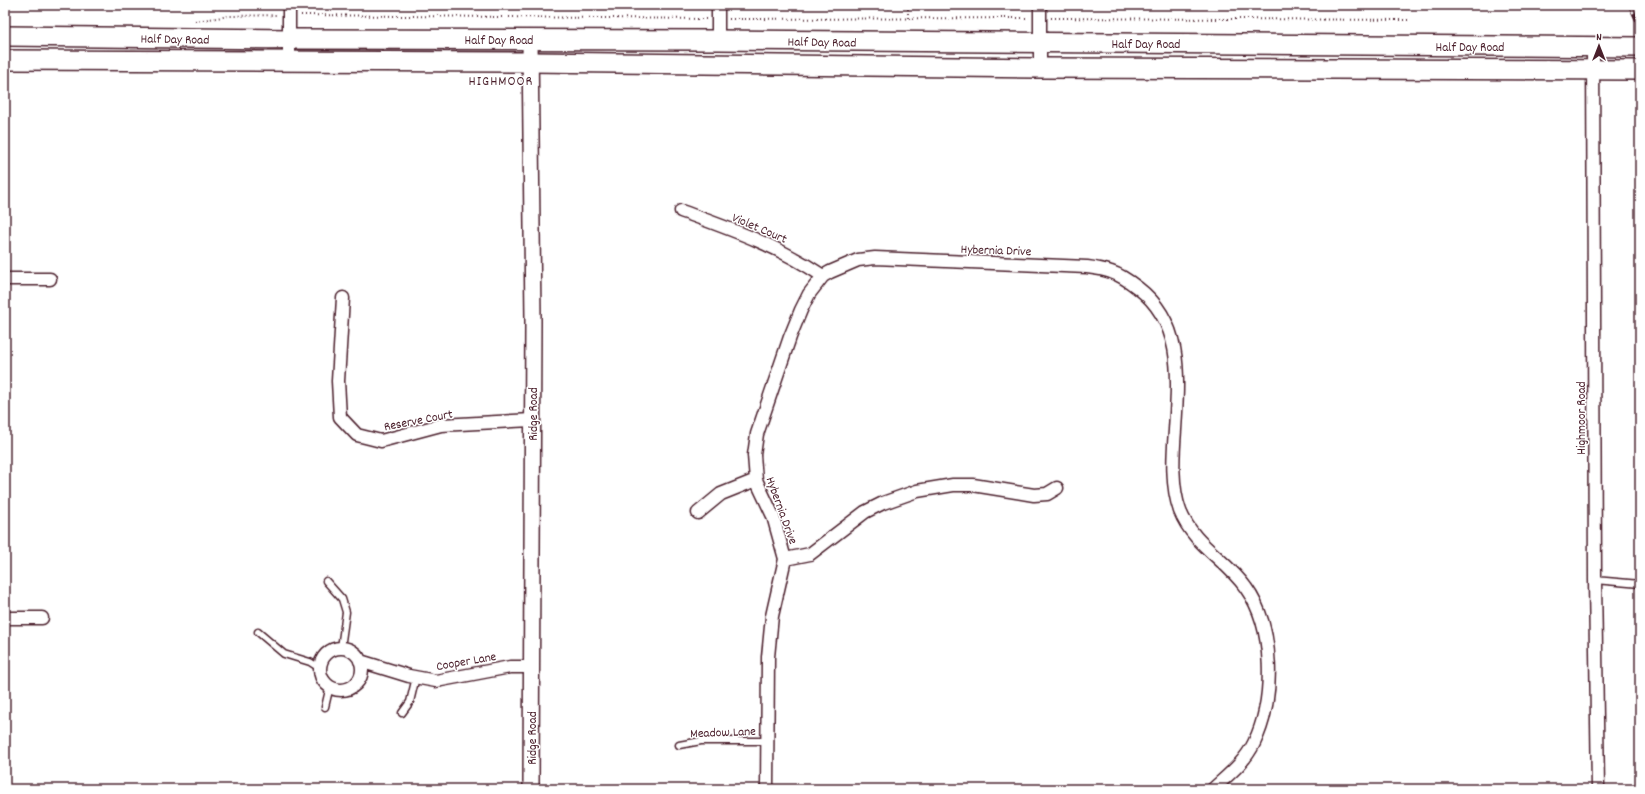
<svg xmlns="http://www.w3.org/2000/svg" width="1645" height="794" font-family="Dekko,sans-serif">
<rect width="100%" height="100%" fill="#fff"/>
<filter id="ink" filterUnits="userSpaceOnUse"><feTurbulence type="fractalNoise" baseFrequency=".025" numOctaves="2"/><feDisplacementMap in="SourceGraphic" scale="8" xChannelSelector="R" yChannelSelector="G"/><feConvolveMatrix kernelMatrix="1 2 1 2 8 2 1 2 1" color-interpolation-filters="sRGB"/></filter>
<g filter="url(#ink)">
<g fill="none" stroke-linecap="round" stroke-linejoin="round">
<g stroke="#4a1f2b" stroke-width="9">
<path id="service" d="M1595,580L1640,584
M326,581L342,599L346,612L341,648
M258,632L284,654L310,662L321,669
M325,707L330,686
M402,713L410,702L416,677
M679,745L701,741H769"/>
</g>
<g stroke="#4a1f2b" stroke-width="15">
<path id="minor" d="M289,5V62
M718,5V40
M1040,5V68
M1593,47L1595,580L1598,789
M681,211C733,230 777,245 823,276
M5,279H50
M343,298L338,381L340,417L357,435L381,441L441,425L532,420
M698,513L721,494L756,480
M785,559L810,554L865,512L883,503L917,491L953,485H973L1034,495L1047,494L1057,488
M5,618H42
M320 669a21 21 0 1 1 42 0a21 21 0 1 1-42 0Z
M360,661L409,676L436,681L510,667H531
M767,789L768,657L772,616L785,559L773,516L756,480L754,455L757,434L790,337L801,310L809,294L823,276L830,272L858,260L875,258L1087,267C1095,268 1103,269 1111,272C1121,275 1129,281 1138,288C1184,323 1178,378 1175,430C1173,456 1171,486 1180,511C1194,546 1226,559 1246,588C1275,628 1275,700 1254,743C1245,762 1228,775 1213,789"/>
</g>
<g stroke="#4a1f2b" stroke-width="18">
<path id="tertiary" d="M530,40L533,321L531,789"/>
</g>
<g stroke="#4a1f2b" stroke-width="22">
<path id="primary" d="M5,36L289,39L718,40L1640,47
M5,60L530,62L1040,68L1640,70"/>
</g>
<path stroke="#4a1f2b" stroke-width="2" stroke-dasharray="1 3" stroke-linecap="butt" d="M908,5V18
M301,15L706,19
M1051,18L1410,20
M729,19L1028,18
M195,21L230,16L278,15"/>
<use href="#service" stroke="#fff" stroke-width="6"/>
<use href="#minor" stroke="#fff" stroke-width="12"/>
<use href="#tertiary" stroke="#fff" stroke-width="15"/>
<use href="#primary" stroke="#fff" stroke-width="19"/>
<g stroke="#4a1f2b" stroke-width="4.5">
<path id="rail" d="M1630,5L1640,26
M1637,5L1640,11"/>
</g>
<use href="#rail" stroke="#fff" stroke-width="3" stroke-dasharray="9" stroke-linecap="butt"/>
</g>
</g>
<g text-anchor="middle" stroke-width="3" stroke-linejoin="round" paint-order="stroke">
<g font-size="13" fill="#4a1f2b" stroke="#fff">
<text transform="translate(175 38) rotate(1)" y="5">Half Day Road</text>
<text x="499" y="44">Half Day Road</text>
<text transform="translate(822 41) rotate(1)" y="5">Half Day Road</text>
<text x="1146" y="48">Half Day Road</text>
<text x="1470" y="51">Half Day Road</text>
<text transform="translate(760 227) rotate(23)" y="5">Violet Court</text>
<text transform="translate(996 249) rotate(2)" y="5">Hybernia Drive</text>
<text transform="translate(532 414) rotate(-90)" y="5">Ridge Road</text>
<text transform="translate(1580 418) rotate(-90)" y="5">Highmoor Road</text>
<text transform="translate(418 419) rotate(-11)" y="5">Reserve Court</text>
<text transform="translate(783 510) rotate(70)" y="5">Hybernia Drive</text>
<text transform="translate(466 660) rotate(-10)" y="5">Cooper Lane</text>
<text transform="translate(723 731) rotate(-2)" y="5">Meadow Lane</text>
<text transform="translate(531 738) rotate(-90)" y="5">Ridge Road</text>
</g>
<g font-size="14" letter-spacing="1" fill="#4a1f2b" stroke="#fff">
<text x="501" y="85">HIGHMOOR</text>
</g>
</g>
<rect width="1645" height="794" fill="none" stroke="#fff" stroke-width="20"/>
<rect x="10" y="10" width="1625" height="774" fill="none" stroke="#4a1f2b" stroke-width="1.5" filter="url(#ink)"/>
<g transform="translate(1599 46)" stroke="#ffffff" stroke-width="3" paint-order="stroke">
<path d="M0-3L7 15L0 10L-7 15Z" fill="#4a1f2b"/>
<text y="-6" font-size="11" font-weight="bold" text-anchor="middle" fill="#4a1f2b">N</text>
</g>
</svg>
